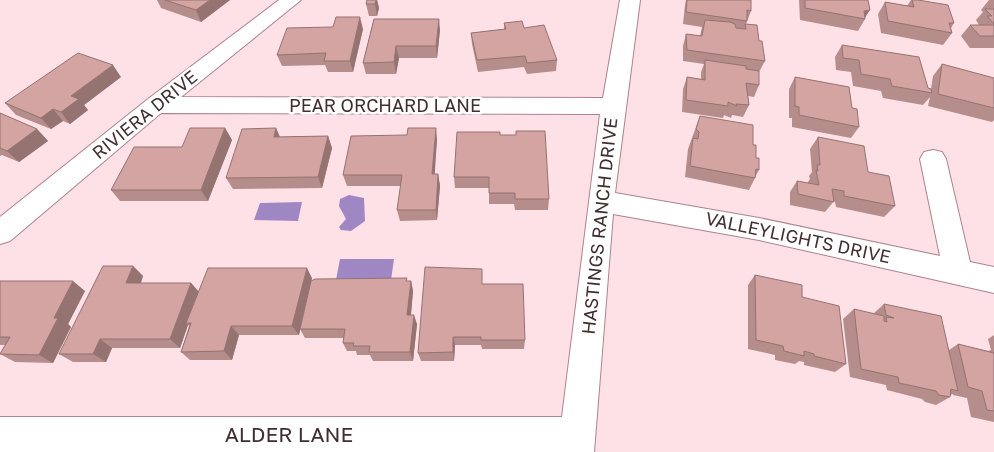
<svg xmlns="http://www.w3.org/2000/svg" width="994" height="452" font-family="'Golos Text',sans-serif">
<rect width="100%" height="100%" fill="#fee0e7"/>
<path fill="#9f87c3" d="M349,195L364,198L365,221L351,231L341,230L339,227L346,219L339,206L340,199Z
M302,202L298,221L254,220L260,203Z
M340,259H394L391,280H336Z"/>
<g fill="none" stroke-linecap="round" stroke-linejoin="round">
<g stroke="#af838e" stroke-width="2">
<path id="minor" d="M279,0H301L181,97L603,98L620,0H640L615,193L759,218L940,256L920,159L924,152L933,150L942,152L946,159L970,262L994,267V293L759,240L613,214L594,452H0V417H562L600,114L161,113L10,241L0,244V217L148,99Z"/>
</g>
<use href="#minor" fill="#fff" fill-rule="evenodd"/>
</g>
<path fill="#b58d8a" d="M157,0H230L201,22L161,8Z
M367,0H377L379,8L377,16H369L366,4Z
M686,0H751V11L746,24L759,41L765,61L759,72V85L754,97L748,96L749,105L743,117L732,115L731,118L724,115L723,118L682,112L683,89L687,77L701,79V72L704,64L683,61V46L686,34L700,36L702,27L683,24L685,5Z
M799,0H868L865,19L858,31L800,20Z
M911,0H918L954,23L951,28L952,33L943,45L881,33L878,14L885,2L907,6Z
M989,0H994V48H970L961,36L970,25H979L976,20L983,12L981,10Z
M374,19L440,30L437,58H399L396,74H366L363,63Z
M504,23L524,28L557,60L556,71L527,74L524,67L478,72L472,44L471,33L504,29Z
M363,29L353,72H328L325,65L282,66L277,55Z
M842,45L928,88L931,89L933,76L942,64L994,78V120L992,122L928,106L930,97L923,105L883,98L881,91L853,86L851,72L836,70L835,57Z
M121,77L84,105L88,110L70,124L63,121L51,129L16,115L5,103Z
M795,77L852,108L859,127L851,138L792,127V118H789V89Z
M0,113L37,129L48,141L19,162L2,155L0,156Z
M700,116L753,145L759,170L756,175L755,178L749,190L685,177L688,149Z
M225,128L232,140L208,201H120L111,190L182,147Z
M276,128L280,137L328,136L332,148L322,188L233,189L226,178Z
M500,135L549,199L548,210H515L514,204H489V188H455L454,177Z
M818,137L868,172L895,206L884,217L836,207L835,202L834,201L825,212L790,205V192L797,181L808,183V182L810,179L809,176L812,172L810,149Z
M437,139L434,174H438L440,186L437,220L400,221L397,210L401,186H347L343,175Z
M133,266L143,276L141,283H191L198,291L312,278L311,281H411L413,291L411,315L417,324L413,361H373L370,355H357L356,351H347L343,343L344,338H305L300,329L299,335H239L232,360H190L181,352L189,326L188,325L180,348H112L106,362H73L59,354Z
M755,275L802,297L846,364L835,372L804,365V362L799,361L795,364L775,360V355L748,349V285Z
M0,281L85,291L68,324L71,327L53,363L15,362L0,354L5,345H0Z
M482,284L525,340L524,349H482L481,345H455L454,361H421L418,353Z
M884,304L949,350L958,344L988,351L991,350L988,339L994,335V422L971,417L967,398L953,395V394L950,395V397L936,405L925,402L922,399L887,390L886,385L850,377L843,319L854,309L873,314Z"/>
<path fill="#947371" d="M210,0H230L201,22L196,10Z
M376,0H377L379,8L377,16L375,4Z
M870,10L864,19V11Z
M360,17L363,29L353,72L350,61Z
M439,19L440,30L437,58L436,46Z
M396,46L399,58L396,74L394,62Z
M113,65L121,77L84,105L88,110L70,124L61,112L71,96Z
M53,109L63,121L51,129L41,118Z
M225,128L232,140L208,201L201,190Z
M276,128L281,140L274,137Z
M436,128L437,139L434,186L432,174Z
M37,129L48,141L19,162L7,151Z
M328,136L332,148L322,188L318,177Z
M438,174L440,186L437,220L436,210Z
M133,266L143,276L137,293L126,283Z
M307,268L312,278L299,335L292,326Z
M73,281L85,291L68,324L71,327L53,363L39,355L54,318Z
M411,281L413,291L410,324L407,315Z
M191,283L200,293L186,323L188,325L180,348L170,339Z
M414,315L417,324L413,361L410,352Z
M231,326L239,335L232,360L224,351Z
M453,337L455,345L454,361L453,352Z
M100,339L112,348L106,362L93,354Z"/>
<path fill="#d3a4a1" stroke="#947371" d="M165,0H210L196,10Z
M367,0H376L375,4H366Z
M687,0H751V11L747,10V21L686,12Z
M805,0H868L870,10L864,11L865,19L805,8Z
M912,0H918L948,5L954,23H949L952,33L888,21L885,2L914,7Z
M985,9H994V24L987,16H992Z
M336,17H360L350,61H324L326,53L277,55L287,28L333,27Z
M374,19H439L436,46H396L394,62L363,63Z
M705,20L730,22L735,24L736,28L746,29L745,24L757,25L759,41H762L765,61L687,50L686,34L702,36Z
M522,21L524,28L544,25L557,60L527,63L525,56L477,60L471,33L506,29L504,23Z
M970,25H994V36H980Z
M842,45L919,57L928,88L931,89L932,93L892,86L890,79L861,74L859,60L843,58Z
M78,53L113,65L71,96L79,99L61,112L53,109L41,118L5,103Z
M705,60L746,66V69L759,71V85L746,83L749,105L736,104L737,106L728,102V106L686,100L687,77L705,80Z
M942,64L994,78V108L938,94Z
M795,77L849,87L852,108L857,109L859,127L799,115V107L795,106Z
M0,113L37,129L7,151L0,148Z
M700,116L753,125V145H756V158H759V170L756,169L755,178L690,166L693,138L698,139L699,132L696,129Z
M190,128H225L201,190H111L134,147H182Z
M276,128L274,137L328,136L318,177L226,178L242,129Z
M408,128H436L432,174H438L436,210H397L402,175H343L351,136L407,135Z
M516,131H545L549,199H515V193H489V177H454L457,132H500V135H516Z
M818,137L864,146L868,172L889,176L895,206L844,196V191L832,189L834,202L798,194L797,181L819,185L816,170L818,171L817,165H820Z
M103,266H133L126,283H191L170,339H100L93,354H59Z
M425,267L482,269V284H523L525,340H481V337H453V352L418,353Z
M208,268H307L292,326H231L224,351L181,352L191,323H186Z
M755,275L802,285V297L839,306L846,364L814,356V354L804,351V356L784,351L783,346L756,340Z
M407,278L406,281H411L407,315H414L410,352H369L370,346H353L354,343H343L345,329H300L311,281L315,279Z
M0,281H73L54,318H58L39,355L0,354L10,337H0Z
M884,304L941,316L958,391L951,389L950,397L939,395L936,391L899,383L898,377L861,369L854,309L884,316V321L887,322L886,317L894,318L886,315Z
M958,344L994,353V411L987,410L982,391L968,387Z"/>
<g text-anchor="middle" stroke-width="5" stroke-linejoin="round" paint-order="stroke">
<g font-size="18" fill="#402e32" stroke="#fff">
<text x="385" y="112">PEAR ORCHARD LANE</text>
<text transform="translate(145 115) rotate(-39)" y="6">RIVIERA DRIVE</text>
<text transform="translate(600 226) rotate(-84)" y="6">HASTINGS RANCH DRIVE</text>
<text transform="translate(798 238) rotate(12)" y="6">VALLEYLIGHTS DRIVE</text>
</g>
<g font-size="21" fill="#402e32" stroke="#fff">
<text x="289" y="442">ALDER LANE</text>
</g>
</g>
</svg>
